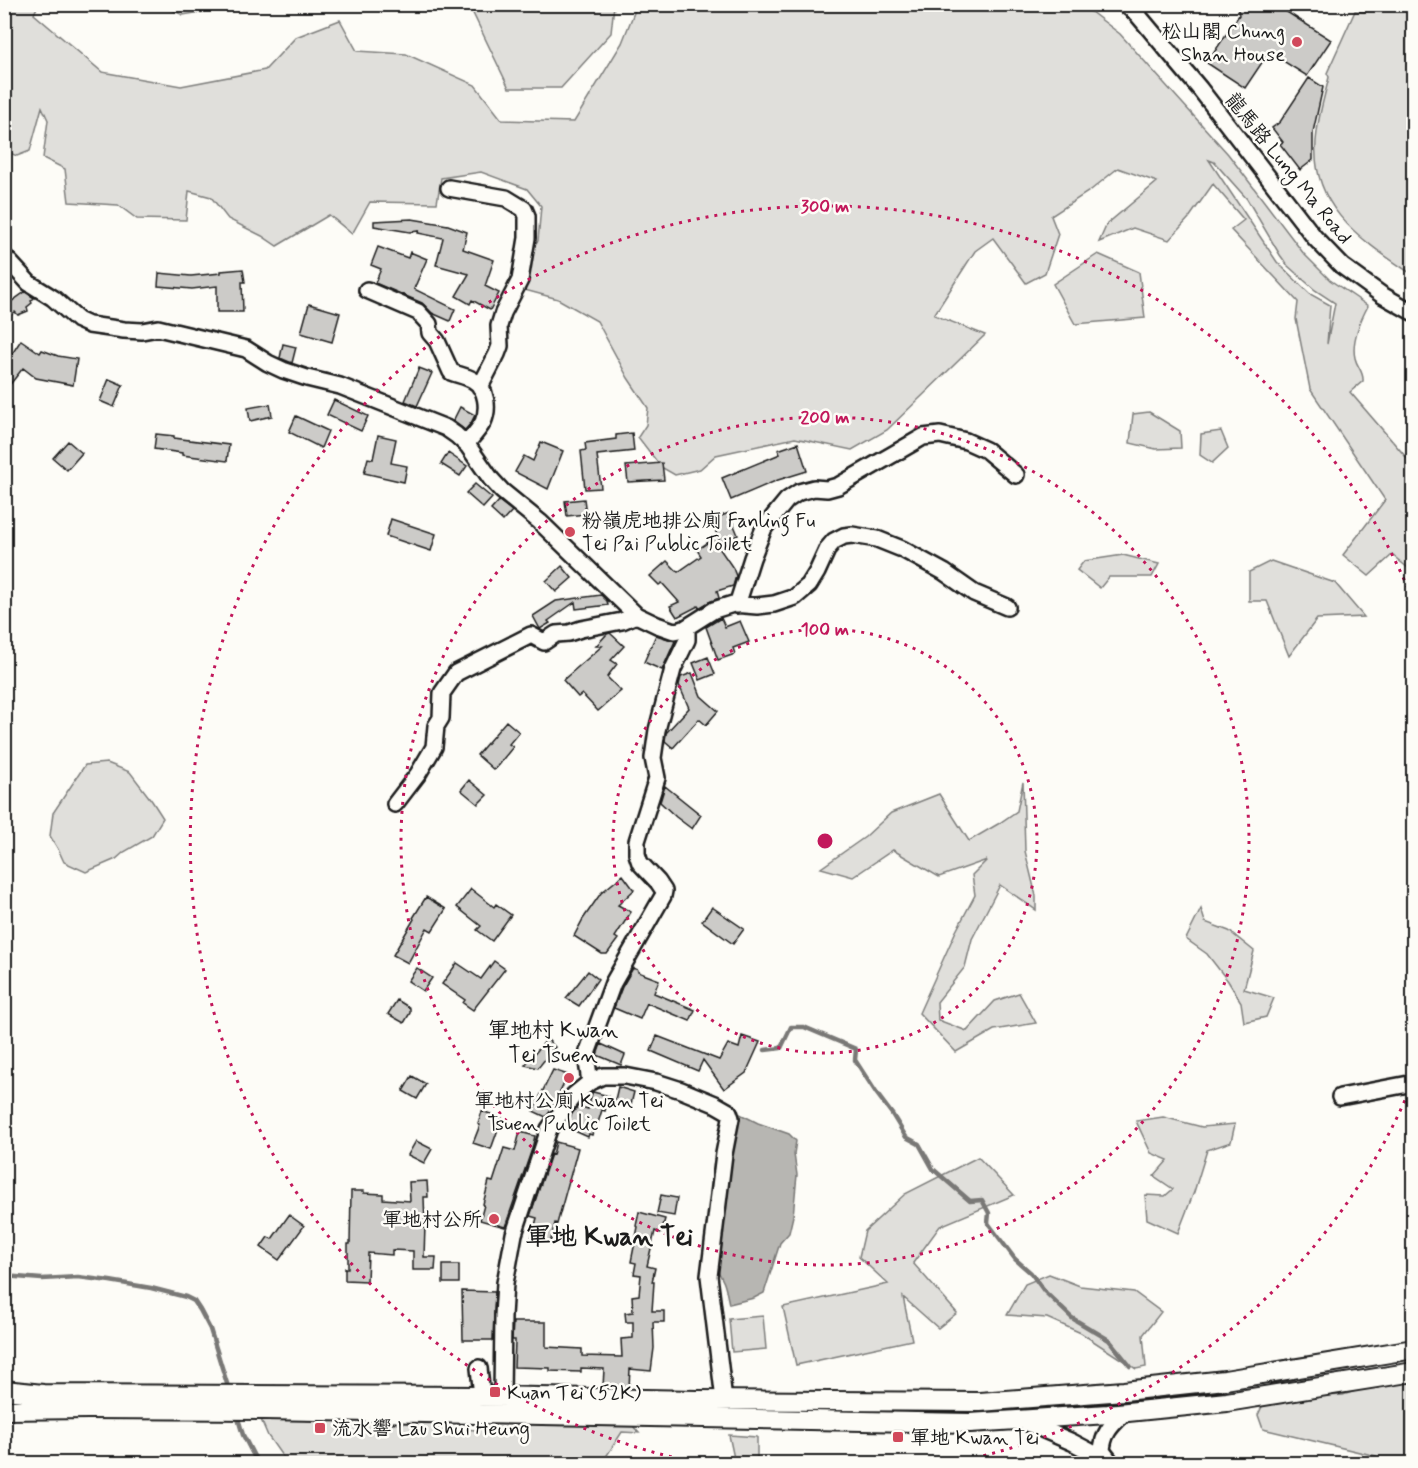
<svg xmlns="http://www.w3.org/2000/svg" width="1418" height="1468" font-family="Mynerve,'LXGW WenKai TC',sans-serif">
<rect width="100%" height="100%" fill="#fdfcf7"/>
<filter id="ink" filterUnits="userSpaceOnUse"><feTurbulence type="fractalNoise" baseFrequency=".0167" numOctaves="2"/><feDisplacementMap in="SourceGraphic" scale="12" xChannelSelector="R" yChannelSelector="G"/><feConvolveMatrix kernelMatrix="1 2 1 2 8 2 1 2 1" color-interpolation-filters="sRGB"/></filter>
<g filter="url(#ink)">
<path fill="#e0dfdb" stroke="#7e7e7c" stroke-width="1.5" fill-rule="evenodd" d="M1040,4L1051,7L1055,5H1082L1120,34L1228,154L1304,254L1330,280L1368,306C1360,321 1351,341 1355,358C1357,367 1364,372 1363,381L1350,392L1412,464L1414,469L1413,572L1392,555L1369,576L1343,555L1385,500L1310,389L1296,319L1298,302L1231,230L1244,220L1213,184L1189,218L1169,240L1133,228L1099,242L1107,224L1157,182L1118,168L1091,190L1051,216L1058,234L1045,273L1026,283L993,238L975,251L934,315L985,335L887,430L852,450L795,438L716,455L700,469L675,475L661,467L638,437L646,425L648,408L628,378L597,321L558,299L521,289L522,255L538,241L541,206L527,189L481,172L441,178L437,203L370,202L352,234L329,215L277,246L262,236L228,219L211,197L189,191L186,220L137,219L118,205L69,202L65,169L43,158L48,120L42,107L30,151L17,156L5,151V5H38L34,14L102,72L181,86L265,70L296,37L340,20L357,51L406,54L475,85L502,120L574,122L622,43L637,5ZM1209,160L1214,162L1247,199L1280,255L1288,266L1315,290L1335,303L1327,344L1330,305L1310,294L1277,262Z
M161,5H245L183,15Z
M469,5H614L611,33L561,88H509Z
M1369,5H1413V275C1361,240 1306,205 1317,132C1319,113 1325,95 1329,77L1327,73L1355,11L1364,12Z
M1098,254L1139,272L1145,318L1075,324L1053,284Z
M1149,412L1180,431L1181,448L1156,449L1130,443L1133,414Z
M1221,431L1228,448L1212,463L1200,455L1201,434Z
M1123,555L1159,564L1152,577H1109L1100,588L1077,570L1084,561Z
M1271,561L1335,583L1364,617L1317,619L1289,656L1267,601H1249V572Z
M107,763L130,772L152,801L163,818L152,836L124,852L116,859L86,872L64,862L58,849L50,836L53,813L85,765Z
M1023,782L1025,851L1036,896V910L1000,885L972,939L965,967L937,1002L938,1020L967,1031L995,1001L1019,993L1036,1023L994,1030L956,1052L919,1013L955,933L975,895L972,875L987,860L939,877L893,850L853,877L821,868L865,837L891,813L939,794L969,841L998,824L1017,811Z
M1201,909L1205,922L1229,931L1254,951L1244,989L1274,998L1266,1017L1244,1022L1241,1002L1228,981L1207,954L1186,939Z
M1163,1117L1202,1127L1235,1124L1231,1142L1207,1150L1194,1192L1178,1233L1147,1219L1145,1195L1165,1196L1173,1189L1154,1176L1168,1160L1151,1153L1136,1121Z
M978,1157L1014,1195L940,1226L913,1263L957,1313L938,1328L903,1297L912,1340L796,1365L783,1307L888,1284L859,1257L865,1231L905,1194Z
M1049,1274L1080,1286L1134,1292L1161,1312L1143,1335L1146,1367L1136,1369L1081,1333L1047,1318L1007,1315L1025,1284Z
M763,1316L766,1349L732,1352L729,1319Z
M1380,1383H1413V1463H1378L1376,1456L1263,1429L1258,1415L1265,1400L1305,1397L1343,1395Z
M259,1415L428,1420L436,1427L476,1430L500,1423L632,1425L639,1433L622,1432L602,1463H287L268,1436Z
M729,1435L757,1437V1457L761,1463H735Z"/>
<path fill="#b7b6b2" stroke="#797876" stroke-width="1.5" d="M740,1114L758,1123L789,1134L796,1141L794,1154L797,1175L793,1216L789,1233L780,1243L764,1293L754,1298L729,1304C726,1291 725,1279 715,1268L736,1123Z"/>
<g fill="none" stroke-linecap="round" stroke-linejoin="round">
<path stroke="#797876" stroke-width="4.5" d="M765,1050L781,1048L791,1027H804L856,1049L855,1060L877,1094L892,1114L906,1137L919,1144L933,1169L970,1201L982,1200L989,1213L988,1223L1015,1259L1031,1273L1044,1291L1072,1318L1109,1340L1130,1366
M4,1276L42,1279L78,1277L110,1281L151,1288L186,1297L194,1301L200,1310L210,1329L229,1390
M237,1415L243,1435L258,1464"/>
</g>
<path fill="#cccbc8" stroke="#1c1c1c" stroke-width="1.5" d="M1244,4H1279V7L1331,40L1307,76L1269,52L1245,88L1207,63L1239,15L1237,6Z
M1309,78L1323,87L1313,132V160L1300,170L1280,144L1283,142L1272,128L1280,122Z
M412,219L448,225L467,232L463,249L494,260L485,286L499,293L490,310L472,300L470,304L456,296L469,274L436,265L443,238L418,233L419,231L410,232L374,226V221Z
M378,247L408,258L410,252L427,259L414,289L455,309L450,321L432,313L422,303L375,283L381,269L371,265Z
M243,269L245,282H242L243,312H217V286L192,289L158,286L159,273L191,276L221,273V271Z
M25,292L34,298L31,301L32,303L27,307L28,311L18,315L15,312L4,320V307Z
M309,304L340,313L332,342L301,333Z
M21,340L40,353L42,350L58,356L77,359L73,385L36,378L23,368L4,392V368L10,361L8,360Z
M283,344L296,347L292,363L280,358Z
M419,368L432,373L417,406L405,401Z
M109,379L123,385L114,407L100,401Z
M334,400L368,416L361,431L327,415Z
M270,404L272,416L250,421L248,408Z
M460,407L475,415L471,423L465,430L453,421Z
M296,416L328,431L321,448L289,432Z
M632,433L634,451L597,455L601,488L585,489L581,451L586,450L585,443L616,439V435Z
M156,434L174,436V438L229,445L227,461L182,455V453L154,449Z
M378,435L396,439L391,463L407,466L404,482L364,473L368,458L373,459Z
M68,441L82,453L67,470L53,458Z
M541,442L563,451L548,489L515,472L524,456L533,461Z
M798,443L807,471L778,480L731,500L722,478L780,454L778,450Z
M448,453L467,466L460,476L441,464Z
M662,463L664,480L628,482L626,466Z
M475,484L492,498L483,508L466,493Z
M584,499L586,514L567,516L565,501Z
M499,501L512,511L503,521L491,510Z
M729,513L738,535L720,542L711,520Z
M391,519L436,534L431,551L386,536Z
M713,539L733,568L736,576L733,586L717,591L719,598L709,602L699,608L698,606L677,617L670,606L679,602L662,583L659,585L650,576L667,561L678,572L701,556L697,550Z
M562,566L572,578L556,592L546,581Z
M601,595L607,601L608,605L576,609L575,602L548,621L550,623L540,629L533,616L556,601Z
M721,618L725,627L740,621L749,642L733,648L735,654L718,660L706,627Z
M610,633L624,646L611,660L617,664L607,677L621,691L598,711L582,694L578,697L563,680L602,646H596L607,634Z
M656,635L675,641L662,670L644,662Z
M708,657L715,674L700,680L693,663Z
M692,673L701,696L718,711L706,725L699,719L673,748L665,741L666,733L689,708L679,685L681,677Z
M506,721L519,732L509,744L513,747L494,770L477,755Z
M469,780L487,795L478,804L461,790Z
M665,786L701,815L692,829L676,817L660,802Z
M623,875L634,890L618,905L631,912L615,937L618,939L607,954H602L574,936L583,919L601,893Z
M471,889L494,907L496,904L511,915L492,941L477,930L481,926L457,907Z
M426,897L446,909L432,931L427,928L408,963L393,955L414,919L413,918Z
M712,907L744,929L733,944L702,921Z
M494,961L505,969L473,1010L463,1003L465,1000L442,984L457,963L481,979Z
M417,968L432,978L423,991L408,981Z
M633,968L638,970V972L659,980L654,993L695,1010L690,1021L647,1003L640,1019L614,1008L622,987Z
M588,971L598,979L579,1006L566,998Z
M397,1000L410,1008V1013L404,1023L388,1014Z
M657,1036L719,1060L728,1044L739,1048L742,1036L760,1042L746,1073L724,1089L703,1060L698,1071L651,1051Z
M547,1039L555,1047L538,1068L525,1065Z
M601,1044L625,1055L621,1065L597,1055Z
M553,1070L568,1075L552,1109L546,1117L533,1111Z
M412,1076L426,1084L417,1099L403,1091Z
M618,1087L634,1092L630,1108L614,1104Z
M593,1092L609,1096L605,1111L602,1110L598,1123H595L592,1135L589,1134L588,1137L568,1128L571,1115L578,1106L588,1109L592,1093Z
M482,1111L502,1118L491,1149L473,1143L480,1125L478,1124Z
M520,1132L535,1136L532,1149L505,1227L480,1220L484,1205L483,1204L489,1181L493,1182L504,1148L515,1151Z
M416,1141L432,1149L424,1163L408,1155Z
M556,1142L578,1148L557,1224L555,1223L550,1244L531,1240L537,1218L530,1216L551,1154L553,1155Z
M427,1181L428,1197H424L425,1225L424,1257H436L435,1270H413V1251L392,1250V1255L368,1253L367,1281L345,1280V1268H348V1244H350L351,1191H364V1193L383,1194V1199L410,1201L409,1182Z
M661,1195L677,1198L674,1216L657,1213Z
M639,1212L665,1219L661,1233L655,1231L647,1266L655,1268L652,1282H654L652,1311H664V1322H653L654,1348L651,1371L630,1369L629,1387H603L604,1369L581,1368V1372L550,1371V1368L514,1367L515,1342V1340H512L513,1322H546V1347L582,1349V1356L622,1357L621,1339L633,1338V1322H626L625,1313L633,1312L632,1296L639,1295L641,1275L634,1274L636,1263L631,1262L638,1227L636,1226Z
M289,1215L304,1226L279,1260L261,1247L268,1237L272,1239Z
M443,1265H459V1283H443Z
M462,1291L495,1292L493,1340H463Z"/>
<g fill="none" stroke-linecap="round" stroke-linejoin="round">
<g stroke="#1c1c1c" stroke-width="20">
<path id="minor" d="M1125,4L1137,14L1200,89L1315,238L1342,266L1382,295L1414,313
M449,188L506,198L524,209L527,216V238L520,280L503,313L499,326L500,346L497,354L480,387
M4,256L29,283L53,298L78,320L89,325L124,330L142,331L158,328L246,349L268,363L283,370L307,378L340,386L446,428L456,435L468,446L491,479L502,491L540,522L636,615L657,625L674,631L684,629L714,610L733,604L757,606L774,604L795,597L809,585L817,572L828,548L834,541L844,536L852,535L877,539L902,549L944,572L974,593L1007,607
M367,290L418,312L429,324L430,333L437,341L451,372C458,375 466,376 473,380C487,388 489,409 483,422C479,430 472,437 466,444
M737,605L752,558L764,528L787,500L799,492L814,488L827,489L838,486L923,437L940,435L966,441L986,450L1016,475
M395,804L418,774L434,747L436,726L441,718L442,693L456,673L531,635L544,642L556,634L569,633L581,629L622,621L636,615
M590,1082L587,1062L588,1051L613,983L663,896L664,891L658,882L640,863L637,854V841L657,778L653,758L657,730L673,669L687,640V632L684,629
M1340,1097L1414,1083
M479,1368L482,1396
M502,1397L503,1316L505,1283L514,1234L549,1129L574,1095L590,1082L603,1076H625L656,1082L681,1090L715,1104L729,1112L731,1118L724,1154L709,1276L724,1400
M1021,1420L1072,1442L1114,1464
M1109,1460L1102,1451C1103,1432 1112,1425 1125,1412"/>
</g>
<g stroke="#1c1c1c" stroke-width="22">
<path id="major" d="M4,1390L43,1394L482,1396L697,1400L980,1402L1124,1391L1225,1380L1414,1349
M4,1410L88,1409L264,1410L970,1423L1108,1414L1227,1402L1414,1372"/>
</g>
<use href="#minor" stroke="#fdfcf7" stroke-width="15"/>
<use href="#major" stroke="#fdfcf7" stroke-width="18"/>
</g>
</g>
<g fill="none" stroke="#c2185b" stroke-width="3" stroke-dasharray="3 6">
<circle cx="825" cy="841" r="212"/>
<circle cx="825" cy="841" r="424"/>
<path d="M1412 1084A635 635 0 0 1 952 1463M698 1463A635 635 0 1 1 1412 598"/>
</g>
<g fill="#d1495b" stroke="#fdfcf7" stroke-width="2">
<circle cx="1297" cy="42" r="6"/>
<circle cx="570" cy="532" r="6"/>
<circle cx="569" cy="1078" r="6"/>
<circle cx="494" cy="1219" r="6"/>
<rect x="489" y="1386" width="12" height="12" rx="3"/>
<rect x="314" y="1422" width="12" height="12" rx="3"/>
<rect x="892" y="1431" width="12" height="12" rx="3"/>
</g>
<g text-anchor="middle" stroke-width="5" stroke-linejoin="round" paint-order="stroke">
<g font-size="20" fill="#1c1c1c" stroke="#fdfcf7" text-anchor="start">
<text x="1285" y="38" text-anchor="end">松山閣 Chung<tspan x="1285" dy="23">Shan House</tspan></text>
<text x="582" y="527">粉嶺虎地排公廁 Fanling Fu<tspan x="582" dy="23">Tei Pai Public Toilet</tspan></text>
<text x="569" y="1107" text-anchor="middle">軍地村公廁 Kwan Tei<tspan x="569" dy="23">Tsuen Public Toilet</tspan></text>
<text x="482" y="1226" text-anchor="end">軍地村公所</text>
<text x="507" y="1399">Kuan Tei (52K)</text>
<text x="332" y="1435">流水響 Lau Shui Heung</text>
<text x="910" y="1444">軍地 Kwan Tei</text>
</g>
<g font-size="20" fill="#1c1c1c" stroke="#fdfcf7">
<text transform="translate(1289 168) rotate(51)" y="7">龍馬路 Lung Ma Road</text>
</g>
<g font-size="22" fill="#1c1c1c" stroke="#fdfcf7">
<text x="553" y="1037">軍地村 Kwan<tspan x="553" dy="25">Tei Tsuen</tspan></text>
</g>
<g font-size="26" font-weight="bold" fill="#1c1c1c" stroke="#fdfcf7">
<text x="609" y="1245">軍地 Kwan Tei</text>
</g>
</g>
<circle cx="825" cy="841" r="9" fill="#c2185b" stroke="#fdfcf7" stroke-width="3"/>
<g font-size="18" text-anchor="middle" font-weight="bold" fill="#c2185b" stroke="#fdfcf7" stroke-width="5" stroke-linejoin="round" paint-order="stroke">
<text x="825" y="212">300 m</text>
<text x="825" y="423">200 m</text>
<text x="825" y="635">100 m</text>
</g>
<rect width="1418" height="1468" fill="none" stroke="#fdfcf7" stroke-width="24"/>
<rect x="12" y="12" width="1394" height="1444" fill="none" stroke="#1c1c1c" stroke-width="2" filter="url(#ink)"/>
</svg>
